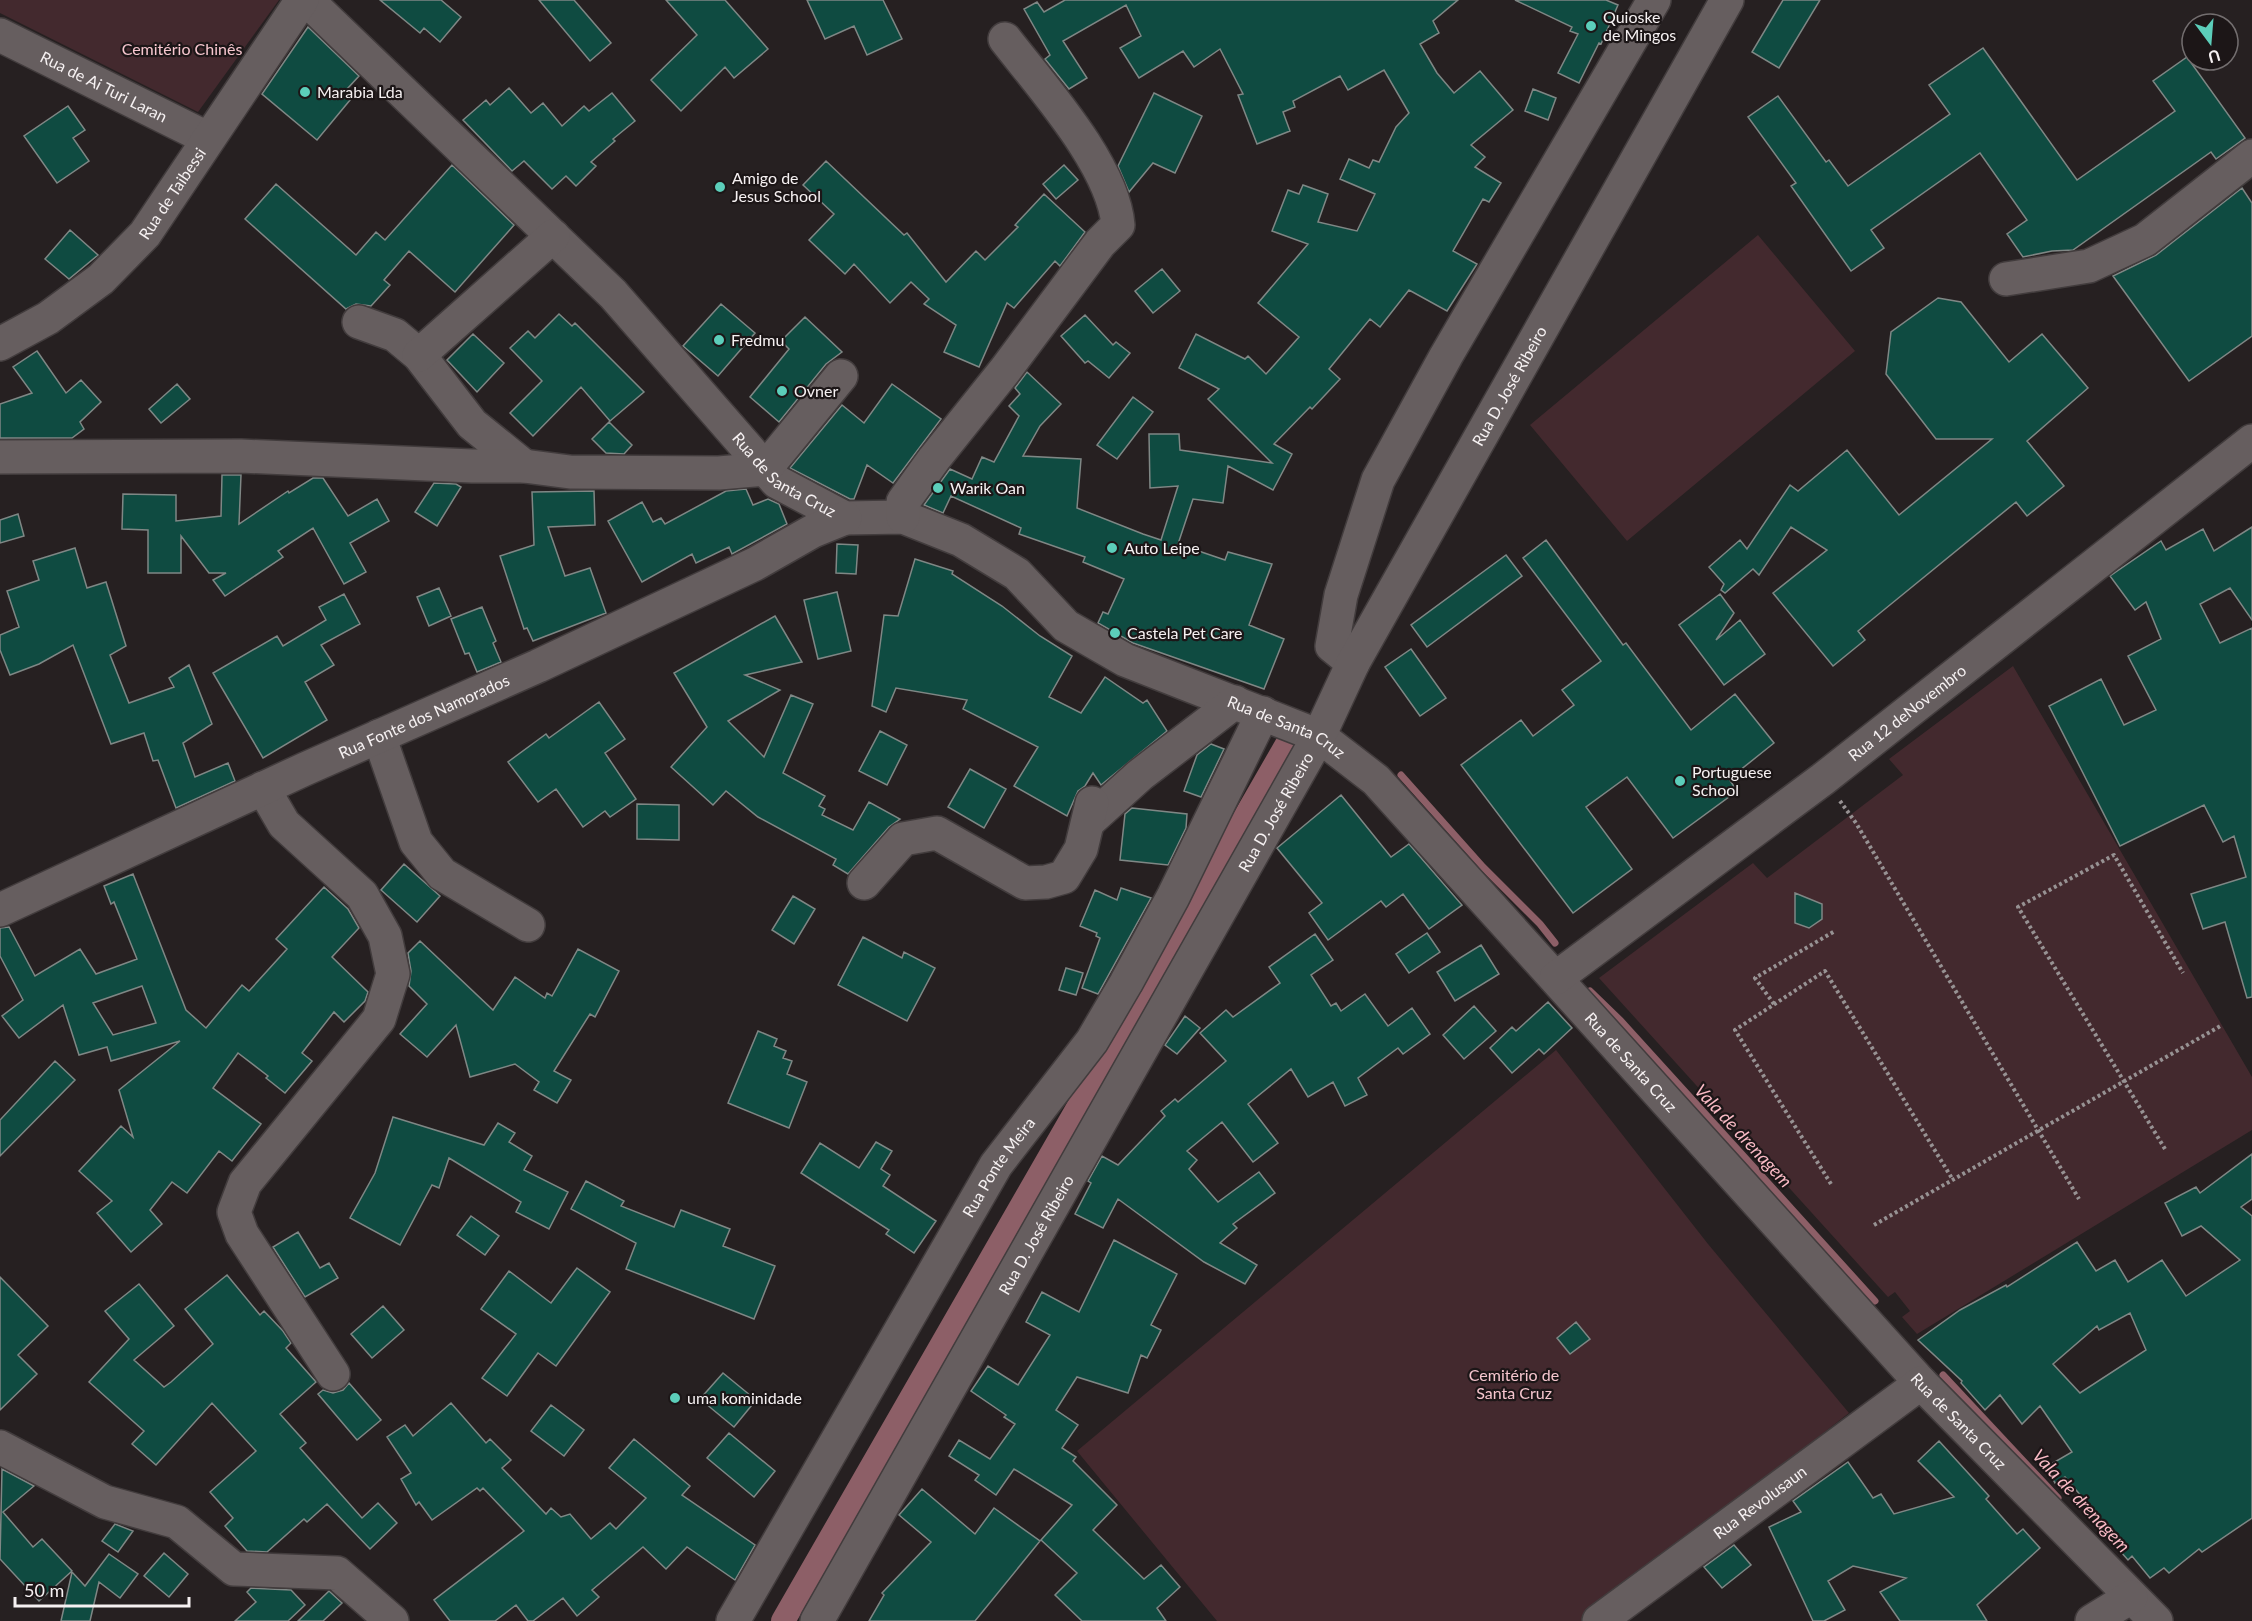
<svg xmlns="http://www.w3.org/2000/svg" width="2252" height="1621" font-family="Lato,sans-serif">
<rect width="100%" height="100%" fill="#262021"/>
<path fill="#43292e" d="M0,0H279L198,112L0,13Z
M1758,235L1855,351L1627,541L1530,425Z
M2013,666L2252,1077V1130L1917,1334L1902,1317L1910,1311L1895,1292L1888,1297L1599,978L1753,863L1767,878L1903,775L1889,759Z
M1556,1050L1708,1244L1849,1413L1583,1621H1217L1077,1451Z"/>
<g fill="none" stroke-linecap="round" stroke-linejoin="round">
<path stroke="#8d5f67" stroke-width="7" d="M1401,775L1483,867L1540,924L1555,943
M1590,991L1621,1021L1875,1301
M1943,1375L2058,1498"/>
<path stroke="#8d5f67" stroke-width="24" d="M783,1621L1290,739"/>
</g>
<path fill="#0f4b41" stroke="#7f8785" stroke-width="1.5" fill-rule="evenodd" d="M380,0H441L461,17L440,42L424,28L420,33Z
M539,0H574L611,43L590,61Z
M666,0H725L768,49L734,78L725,67L681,111L651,80L697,35Z
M807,0H883L902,39L867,55L854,26L825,39Z
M1065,0H1458L1433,21L1439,33L1420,44L1437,73L1454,93L1480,71L1513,110L1471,145L1485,157L1475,167L1501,183L1489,202L1483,199L1453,251L1477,264L1447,311L1409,290L1380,327L1370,319L1329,369L1340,379L1312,409L1310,407L1274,444L1292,454L1273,490L1228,466L1223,503L1193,499L1178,544L1225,560L1228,552L1272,564L1249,625L1284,639L1264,689L1133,643L1098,623L1103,612L1108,614L1124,579L1083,562L1085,557L1019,534L1021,528L951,496L943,513L924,505L950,469L972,479L982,457L994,462L1019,416L1009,406L1020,394L1015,388L1027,372L1061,404L1040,426L1023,456L1081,459L1077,508L1143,534L1161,540L1178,486L1150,488L1149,434H1179L1180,450L1272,463L1208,399L1219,389L1179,368L1196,334L1245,359L1248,356L1266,374L1299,337L1258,303L1308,244L1272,231L1288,190L1299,194L1303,185L1328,194L1318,222L1357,231L1375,194L1340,179L1349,159L1369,168L1373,160L1379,162L1396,127L1409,113L1384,70L1348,90L1340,76L1293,101L1295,107L1283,112L1290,131L1257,144L1238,95L1243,94L1220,49L1194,67L1183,51L1139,78L1120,48L1141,36L1126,5L1063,41L1087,78L1069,89L1045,59L1050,55L1024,9L1037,2L1044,12Z
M1515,0H1606L1618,5L1601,44L1599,43L1579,83L1558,73L1578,34L1570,31L1572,27Z
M1783,0H1820L1779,68L1752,52Z
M308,27L359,76L348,88L355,94L317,140L262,94Z
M1983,48L2077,180L2175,111L2153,81L2187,57L2245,138L2216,159L2211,152L2073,250L2052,251L2023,257L2007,234L2027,220L1980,153L1871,230L1884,248L1851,271L1791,186L1796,183L1748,117L1778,96L1826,162L1829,160L1848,186L1950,114L1929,85Z
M509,88L531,113L543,103L562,126L584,106L589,111L612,93L635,121L613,139L615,141L591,162L596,166L576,186L566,176L552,189L524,161L512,171L463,120L486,100L490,105Z
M1533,89L1556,98L1548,120L1525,111Z
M1154,93L1202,116L1175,173L1153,163L1129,192L1118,166Z
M68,106L85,130L73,138L89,161L57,183L24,136Z
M826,161L904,235L907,233L946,282L976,251L985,260L1018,227L1015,225L1044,194L1085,232L1060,266L1055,261L1014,308L1007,303L979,367L944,352L956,325L924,304L929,299L911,282L890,303L854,264L845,274L809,240L834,214L803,185Z
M452,165L514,225L455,292L409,251L384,280L390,285L371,306L356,304L346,309L245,219L276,184L356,255L376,232L385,240Z
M1064,165L1078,180L1056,199L1043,184Z
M2242,188L2252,203V336L2189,381L2113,276L2156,255Z
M70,230L98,255L69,279L45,259Z
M1162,269L1180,291L1153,313L1135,291Z
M1938,298L1961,302L2009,362L2042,334L2088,388L2027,441L2064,486L2027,516L2016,502L1858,631L1865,640L1833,666L1773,593L1827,550L1791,527L1759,575L1753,569L1725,593L1721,590L1724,584L1709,567L1740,540L1747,549L1790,485L1798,491L1847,450L1899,515L1992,439H1936L1886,374L1891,332Z
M721,304L755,333L718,376L683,346Z
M559,314L572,326L575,323L644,392L610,421L581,387L533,436L510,413L542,381L510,348L528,331L535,338Z
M1085,315L1113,345L1116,342L1130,353L1109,378L1088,361L1085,363L1061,336Z
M805,317L842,352L826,364L779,422L750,397L789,349L781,341Z
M473,334L504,363L477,392L447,360Z
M37,351L66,393L81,380L101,402L80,422L84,429L72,438H0V404L32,393L13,367Z
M177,384L190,399L161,423L149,409Z
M892,384L941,419L893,483L867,465L854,499H850L790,468L842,405L864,423Z
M1133,397L1153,412L1117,459L1097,445Z
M609,422L632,445L624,454L606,453L592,439Z
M222,475H241L239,524L288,491L289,493L313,478H323L348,516L377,499L389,521L350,543L366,572L344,584L313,528L278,551L283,557L225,596L213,580L226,573H209L181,536V573H148V530L122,529L123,494L176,495V521L221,516Z
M434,483L456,484L461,487L437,526L415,512Z
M746,489L753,505L768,499L779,504L787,524L732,554L729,547L696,563L692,554L642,582L608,521L642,502L653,522L661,518L665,524L726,491Z
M594,491L595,525L548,527L565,576L590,568L606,613L533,641L527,628L524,629L500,556L534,545L532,492Z
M18,514L24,536L0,543V520Z
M2252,527V620L2230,588L2200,604L2220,643L2252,628V997L2247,998L2225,922L2203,929L2191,894L2246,877L2234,836L2223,842L2204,805L2120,846L2049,706L2101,679L2124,725L2156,710L2128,656L2161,639L2146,602L2135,610L2110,576L2161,541L2166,550L2203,529L2214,551Z
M1546,540L1623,645L1626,643L1691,730L1735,694L1774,743L1729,779L1737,791L1673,838L1627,777L1586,807L1632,869L1573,913L1461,765L1521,720L1533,736L1574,705L1562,690L1601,661L1523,558Z
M837,544L858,545L856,574L836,573Z
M75,548L87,588L106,582L126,646L110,655L129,703L174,687L169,678L189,665L212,724L183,743L195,777L228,763L235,781L176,808L158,760L153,761L144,733L111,744L73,645L39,664L10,675L0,650V635L19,627L7,591L39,580L33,561Z
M1506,555L1522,576L1427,647L1411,625Z
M915,559L953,571L952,574L1002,606L1040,636L1072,656L1049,697L1081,713L1105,677L1143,703L1147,700L1167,731L1101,785L1093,773L1085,786L1078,791L1067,816L1014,786L1038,747L963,709L967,700L896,688L886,712L872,706L884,615L898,616Z
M439,588L451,616L429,626L417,597Z
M837,592L851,651L818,659L804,600Z
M344,594L360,624L321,645L334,665L305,682L327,720L263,758L213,673L277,636L283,646L326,620L319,607Z
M1720,594L1734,613L1716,640L1740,620L1765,654L1724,685L1679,625Z
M482,607L496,641L493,643L501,662L477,672L469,653L465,654L451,619Z
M775,616L802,662L745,675L780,690L728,721L764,757L791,695L813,704L783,773L825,796L819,806L825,809L822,815L853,830L869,802L900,819L889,827L848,874L833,865L836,859L758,817L726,791L713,805L671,767L707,727L674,673Z
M1411,649L1446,698L1420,716L1385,667Z
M599,702L625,739L605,753L636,799L610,817L605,811L583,827L556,789L538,802L508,762L546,734L549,738Z
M880,731L907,745L887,785L859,771Z
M1211,744L1224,749L1201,797L1184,791L1197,755Z
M970,769L1006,789L984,828L948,807Z
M1341,795L1391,857L1409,844L1462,905L1429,929L1403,894L1386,907L1381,901L1328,940L1309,913L1322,903L1277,848Z
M637,804L679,805V840L637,839Z
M1132,808L1187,814L1186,828L1168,865L1120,860L1125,814Z
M404,864L440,896L417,922L381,890Z
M133,874L186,1010L206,1028L242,985L249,991L287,949L276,939L324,887L348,909L359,928L332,957L368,992L365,1001L344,1022L334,1012L302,1053L312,1061L285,1093L266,1078L268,1076L238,1053L213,1088L261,1124L232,1161L219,1151L187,1193L172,1182L150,1210L162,1224L131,1252L97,1213L112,1201L79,1171L121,1126L133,1137L119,1090L180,1041L111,1061L107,1047L79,1055L63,1005L19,1038L2,1016L23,1000L0,956V928L9,927L35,976L80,949L96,974L137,959L114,902L111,904L104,886ZM142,986L156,1023L113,1035L93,1003Z
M1121,888L1151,898L1098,994L1082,988L1100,938L1096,936L1097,933L1080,926L1095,890L1117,900Z
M1795,893L1822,904V919L1809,928L1795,923Z
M793,896L815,909L794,944L772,930Z
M1427,933L1440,952L1409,973L1396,954Z
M1315,934L1333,960L1311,975L1331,1006L1336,1003L1341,1011L1365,994L1388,1026L1412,1008L1430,1034L1403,1054L1398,1048L1358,1078L1367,1095L1345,1106L1333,1082L1308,1097L1291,1069L1248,1104L1278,1143L1253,1162L1222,1122L1187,1151L1197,1160L1189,1169L1218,1202L1259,1172L1275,1193L1233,1224L1237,1228L1220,1243L1257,1265L1245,1284L1204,1262L1118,1199L1103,1228L1075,1214L1091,1183L1088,1181L1102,1156L1118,1165L1165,1116L1161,1111L1175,1099L1178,1102L1226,1061L1200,1033L1226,1010L1233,1017L1280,983L1269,967Z
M863,937L902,958L904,952L935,968L907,1021L838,985Z
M420,941L493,1010L515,977L545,998L547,993L552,996L578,949L619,971L595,1017L590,1014L554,1071L571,1080L557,1103L534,1090L539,1082L515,1064L470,1077L456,1025L427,1057L400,1034L427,1004L409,986L411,971L408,953Z
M1481,945L1499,974L1455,1001L1437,972Z
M1066,968L1083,973L1076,995L1059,990Z
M1548,1002L1572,1028L1544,1054L1539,1049L1512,1073L1490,1048L1512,1027L1516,1031Z
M1474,1006L1496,1031L1464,1059L1443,1035Z
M1185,1016L1200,1028L1177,1054L1165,1045Z
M758,1031L777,1039L774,1046L786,1051L783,1058L792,1061L787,1074L807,1082L789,1128L728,1103Z
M55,1061L75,1080L0,1156V1120Z
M393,1117L484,1145L498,1123L515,1133L509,1142L532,1156L524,1170L568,1192L549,1229L516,1212L521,1202L449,1158L439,1188L432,1185L400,1245L350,1218L375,1173Z
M876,1142L892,1151L881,1169L890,1175L883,1186L936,1221L914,1253L886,1234L889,1230L801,1173L820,1143L859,1168Z
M2252,1154V1199L2241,1207L2252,1216V1518L2202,1552L2199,1549L2169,1573L2164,1568L2150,1578L2132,1556L2128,1560L2113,1543L2115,1541L2088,1504L2065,1477L2055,1483L2046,1467L2072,1452L2040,1406L2022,1424L2000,1395L1985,1410L1961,1383L1962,1381L1918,1340L1960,1310L2006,1285L2007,1287L2077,1242L2096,1271L2115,1260L2128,1282L2162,1260L2186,1296L2240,1260L2201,1226L2182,1236L2165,1203L2196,1187L2200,1193ZM2130,1313L2146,1350L2080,1393L2053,1364L2097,1326L2099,1330Z
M586,1181L624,1201L621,1206L674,1227L681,1210L730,1229L723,1246L775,1266L754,1319L626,1269L636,1243L571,1209Z
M471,1216L499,1236L485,1255L457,1235Z
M298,1232L320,1268L329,1263L338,1278L305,1297L273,1247Z
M1114,1240L1177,1274L1151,1325L1161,1330L1147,1358L1141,1355L1128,1393L1077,1377L1056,1410L1078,1425L1062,1448L1076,1457L1073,1461L1117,1505L1093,1530L1144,1579L1161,1565L1180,1587L1157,1608L1166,1621H1082L1055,1595L1077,1573L1041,1540L1072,1505L1014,1469L996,1495L975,1480L979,1475L949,1456L959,1440L990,1459L1015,1424L1004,1417L1006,1415L971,1391L988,1366L1018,1385L1050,1335L1026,1322L1042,1292L1079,1312Z
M577,1268L610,1292L556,1366L538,1353L507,1396L482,1378L516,1334L481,1309L509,1271L551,1303Z
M227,1275L260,1315L264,1311L283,1331L291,1343L286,1348L316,1382L280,1414L306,1443L300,1448L362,1518L378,1503L397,1523L370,1549L327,1504L307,1522L304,1519L267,1552L247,1551L225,1526L233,1518L210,1492L256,1451L212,1403L156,1465L132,1444L144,1431L89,1382L129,1339L105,1311L139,1284L174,1326L134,1360L164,1387L171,1382L213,1344L185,1309Z
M0,1277L48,1326L18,1355L37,1374L0,1410Z
M383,1306L404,1330L372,1358L351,1334Z
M1576,1322L1590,1339L1570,1354L1557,1338Z
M723,1373L756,1400L734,1427L700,1399Z
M349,1383L381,1420L357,1440L318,1394L323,1390L333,1393L343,1390Z
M451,1403L486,1443L490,1439L511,1460L502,1468L546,1514L551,1508L561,1517L570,1514L591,1539L610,1523L616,1529L646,1498L609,1468L634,1439L690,1486L682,1495L755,1545L735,1580L687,1547L666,1569L643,1547L592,1590L599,1597L577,1616L563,1598L533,1621H528L516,1605L495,1621H450L434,1600L524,1531L483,1488L480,1491L477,1488L432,1520L419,1502L416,1505L401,1479L411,1473L387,1437L405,1425L413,1436Z
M551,1405L584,1430L564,1456L531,1431Z
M729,1433L775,1471L754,1497L707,1458Z
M1939,1441L1989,1496L1986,1499L2017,1534L2023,1529L2040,1548L1977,1605L1987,1621H1900L1880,1592L1906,1578L1853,1566L1828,1581L1845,1610L1824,1621H1813L1769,1527L1801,1512L1793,1501L1848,1462L1873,1498L1881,1494L1894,1514L1954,1497L1918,1461Z
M2,1469L34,1486L3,1512L33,1547L42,1539L72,1571L39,1601L0,1559Z
M922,1489L975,1534L994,1508L1040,1541L975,1621H869L884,1595L882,1593L931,1542L899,1515Z
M115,1524L133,1531L118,1552L102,1541Z
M1734,1545L1751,1565L1722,1588L1704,1567Z
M164,1553L188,1574L169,1597L144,1576Z
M109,1554L138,1574L120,1598L99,1582L90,1621H61L72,1572L85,1586Z
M251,1588L291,1590L305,1605L288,1621H235L256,1602L247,1592Z
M329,1591L342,1603L323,1621H298Z"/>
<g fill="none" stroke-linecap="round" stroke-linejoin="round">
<g stroke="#423c3d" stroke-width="36">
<g id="minor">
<path id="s1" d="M307,0L613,294L777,482L845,518L903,517L961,540L1017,574L1066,626L1125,660L1319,736L1376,780L1921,1383L2156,1621"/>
<path id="s2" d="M0,35L207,138"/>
<path d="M2006,279L2089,266L2145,240L2252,156"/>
<path d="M359,322L395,335L419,355L472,424L524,466"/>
<path id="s3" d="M0,344L48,318L101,279L145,234L302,0"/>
<path d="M419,355L553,236"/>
<path d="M0,457L241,456L472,466H524L570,472L719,473L765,469L841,376"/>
<path d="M903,517V502L934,459L1006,369L1100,243L1118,225C1113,165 1042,87 1005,39"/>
<path d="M1353,663L1332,646L1341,595L1378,480L1446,356L1654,0"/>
<path d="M379,736L416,842L442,874L528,925"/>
<path d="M263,788L284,824L362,895L385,936L393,974L379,1019L245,1183L234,1212L242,1234L333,1374"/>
<path d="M1088,822L1140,775L1235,702"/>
<path d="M864,883L903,839L937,833L1025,883L1046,882L1064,877L1081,849L1092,803"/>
<path id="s4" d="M0,910L305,769L538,666L755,564L813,531L845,518"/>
<path id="s5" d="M1556,978L1823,779L2252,441"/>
<path d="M0,1447L105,1502L177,1522L234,1569L337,1573L392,1621"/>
<path id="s6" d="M733,1621L996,1165L1092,1041L1126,983L1173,897L1263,713"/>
<path id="s7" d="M817,1621L1319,736L1353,663L1727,0"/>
<path id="s8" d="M1599,1621L1921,1383"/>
<path d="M2092,1621L2131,1597"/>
</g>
</g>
<path stroke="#979293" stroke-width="4" stroke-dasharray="3 3" stroke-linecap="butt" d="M1840,801L1856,823L2079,1199
M1774,1004L1755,978L1835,931
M2165,1149L2018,907L2114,855L2183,973
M1831,1184L1735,1030L1825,971L1953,1180
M1874,1225L2222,1025"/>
<use href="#minor" stroke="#665e5f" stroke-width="33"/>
</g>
<g fill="#5cceba" stroke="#1c1617" stroke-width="2">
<circle cx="1591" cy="26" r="6"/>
<circle cx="305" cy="92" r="6"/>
<circle cx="720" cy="187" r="6"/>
<circle cx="719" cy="340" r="6"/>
<circle cx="782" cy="391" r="6"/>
<circle cx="938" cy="488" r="6"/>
<circle cx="1112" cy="548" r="6"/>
<circle cx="1115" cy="633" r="6"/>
<circle cx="1680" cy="781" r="6"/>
<circle cx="675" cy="1398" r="6"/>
</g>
<g text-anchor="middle" stroke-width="4.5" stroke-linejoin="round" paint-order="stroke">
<g font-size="16" fill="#f6f1f2" stroke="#1c1617" text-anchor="start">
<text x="1603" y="23">Quioske<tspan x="1603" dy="18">de Mingos</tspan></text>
<text x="317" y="98">Marabia Lda</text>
<text x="732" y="184">Amigo de<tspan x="732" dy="18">Jesus School</tspan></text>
<text x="731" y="346">Fredmu</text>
<text x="794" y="397">Ovner</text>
<text x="950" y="494">Warik Oan</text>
<text x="1124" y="554">Auto Leipe</text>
<text x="1127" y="639">Castela Pet Care</text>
<text x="1692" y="778">Portuguese<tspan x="1692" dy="18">School</tspan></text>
<text x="687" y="1404">uma kominidade</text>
</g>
<g font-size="16" fill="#f6c6ce" stroke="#1c1617">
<text x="182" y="55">Cemitério Chinês</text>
<text x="1514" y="1381">Cemitério de<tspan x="1514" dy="18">Santa Cruz</tspan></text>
</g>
<g font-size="16" fill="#f6f1f2" stroke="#1c1617">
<text dy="6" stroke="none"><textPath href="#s2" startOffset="116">Rua de Ai Turi Laran</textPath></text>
<text dy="6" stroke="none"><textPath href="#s3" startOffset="232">Rua de Taibessi</textPath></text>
<text dy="6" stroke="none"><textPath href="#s7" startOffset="1416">Rua D. José Ribeiro</textPath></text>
<text dy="6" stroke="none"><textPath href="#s1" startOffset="675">Rua de Santa Cruz</textPath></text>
<text dy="6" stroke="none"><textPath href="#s5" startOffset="440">Rua 12 deNovembro</textPath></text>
<text dy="6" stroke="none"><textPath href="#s4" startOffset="466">Rua Fonte dos Namorados</textPath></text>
<text dy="6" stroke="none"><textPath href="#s1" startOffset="1251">Rua de Santa Cruz</textPath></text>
<text dy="6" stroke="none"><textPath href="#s7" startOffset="930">Rua D. José Ribeiro</textPath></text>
<text dy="6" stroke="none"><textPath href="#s1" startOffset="1737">Rua de Santa Cruz</textPath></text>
<text dy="6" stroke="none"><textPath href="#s6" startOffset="526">Rua Ponte Meira</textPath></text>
<text dy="6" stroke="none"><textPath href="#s7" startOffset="444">Rua D. José Ribeiro</textPath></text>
<text dy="6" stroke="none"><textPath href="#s1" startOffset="2223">Rua de Santa Cruz</textPath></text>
<text dy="6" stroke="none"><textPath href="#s8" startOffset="200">Rua Revolusaun</textPath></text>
</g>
<g font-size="18" font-style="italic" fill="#f9bac5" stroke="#1c1617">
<text transform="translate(1743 1136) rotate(47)" y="6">Vala de drenagem</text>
<text transform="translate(2081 1501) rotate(47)" y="6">Vala de drenagem</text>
</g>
</g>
<g transform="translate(2210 42) rotate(164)"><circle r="28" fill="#1c1617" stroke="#736e6f" stroke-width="1.5"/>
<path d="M0-4.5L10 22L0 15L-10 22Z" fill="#5cceba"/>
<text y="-9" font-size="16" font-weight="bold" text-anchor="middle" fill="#f6f1f2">U</text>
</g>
<path d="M15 1597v9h174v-9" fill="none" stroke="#f6f1f2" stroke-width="3"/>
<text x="24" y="1597" font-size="18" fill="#f6f1f2" stroke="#1c1617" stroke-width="4.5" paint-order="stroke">50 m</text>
</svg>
